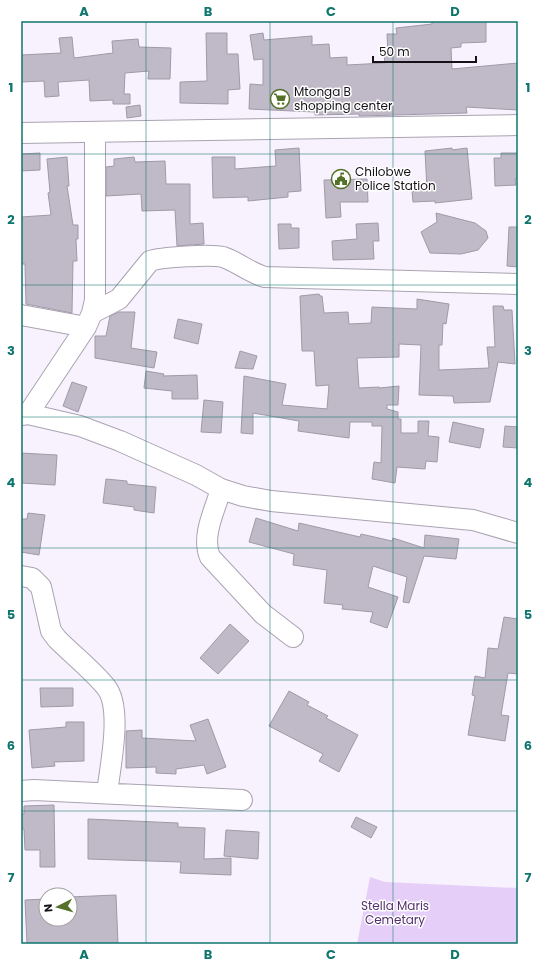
<svg xmlns="http://www.w3.org/2000/svg" width="539" height="965" font-family="Poppins,sans-serif">
<rect width="100%" height="100%" fill="#f8f2fe"/>
<path fill="#e5cff8" d="M370,877L385,882L518,888V944H357Z"/>
<path fill="#c0b9c7" stroke="#a099a7" d="M432,21H486V42L461,43V47L451,48L452,69L518,63V110L466,107L467,113L359,116V114L315,115V112L249,109L250,84L263,85V59L254,60L250,35L263,33L264,40L312,36V45L329,44L330,58L347,57V65L385,63L384,55L388,54L387,34H397L396,28L432,24Z
M206,33H227V54H238L240,89L228,90V104L180,103V82L207,81Z
M72,37L74,58L113,53L112,41L138,39L139,47L171,48L170,79H148L149,71L125,73L124,94H130V104H113V100L90,101L89,80L58,82L59,96L45,97L44,81L21,82V55L61,53L59,38Z
M140,105L141,116L127,118L126,107Z
M299,148L301,191L288,192V197L248,201V197L213,198L212,157H235V169L276,166L275,150Z
M452,148V150L467,148L472,199L435,203V201L413,202L412,191L427,190L425,151Z
M40,153V170L21,171V154Z
M501,153H518V179H515L516,185L495,186L494,158H501Z
M67,157L69,186H67L73,225H78V239H76L77,261H73L72,313L26,304L25,264H21V217L51,215L48,193L50,192L47,159Z
M134,157L135,162L165,161L166,184H190V224L203,223L204,244L177,246L175,210L142,211L141,194L106,196V167L114,166V159Z
M367,179L368,202H340L341,217L326,218L324,180Z
M436,213L475,223L486,231L488,238L478,250L461,254L430,253L421,232L437,222Z
M378,223L379,241H373L374,259L333,260L332,241L357,239L356,224Z
M278,224H291V228H299V248L279,249Z
M509,227H518V267L507,266Z
M319,294L320,296H322L324,313L348,312L349,324L371,323L372,307L417,309V299L449,304L446,324L443,323L442,345H439V370L489,368L487,347H495L493,306H503L504,310H512L515,364L498,362L490,402L454,403L453,396L419,395L421,345L399,344V357L357,358L359,388L379,387V388L399,386L398,405H387V409L398,412V419H401V433H418V421H429L428,436L439,437L437,462L426,461L425,469L397,467L395,483L372,479L374,462L381,463L382,426H372V422H350L349,438L298,431L299,421L253,413V434L241,433L244,376L286,384L282,405L327,409L329,385L316,386L314,351H302L300,296Z
M119,312H135L131,348L157,352L154,368L95,358V336H106L110,316Z
M178,319L202,324L198,344L174,338Z
M240,351L257,356L253,369L235,368Z
M146,371L164,374L163,376L197,375L198,399H172V391L144,388Z
M72,382L87,387L78,412L63,406Z
M204,400L223,402L221,433L201,432Z
M453,422L484,429L480,448L449,442Z
M505,426L518,427V448L503,447Z
M21,453L57,455L55,485L21,483Z
M106,479L127,481V484L156,487L154,513L134,510V507L103,503Z
M28,513L45,515L39,555L21,552V519H27Z
M256,518L298,531L299,523L360,537L361,534L392,541L393,538L424,548L425,535L459,539L456,559L424,556L409,603L403,602L407,577L373,566L368,587L398,597L387,628L370,622L373,612L342,609L343,605L324,603L327,570L293,565L294,554L249,542Z
M504,617L518,619V674L508,673L501,715L509,716L505,741L468,735L475,696L472,695L475,676L485,678L488,648L498,649Z
M230,624L249,641L218,674L200,658Z
M40,688H73V706L41,707Z
M289,691L309,702L307,705L328,716L326,718L358,735L339,772L319,761L323,754L269,726Z
M208,719L226,767L207,774L204,765L176,769V774L156,773V767L126,768V731L142,730V738L196,741L190,725Z
M66,722H84V761L54,762L55,766L32,768L29,730L66,727Z
M54,805L55,867H40V850H25L24,829H21V814H24V806Z
M356,817L377,827L371,838L351,827Z
M88,819L178,823V827L205,828L204,859L231,858V875L180,873L181,862L88,859Z
M226,830L259,832L258,859L224,856Z
M116,895L118,944H27L25,900L46,899V919H70V897Z"/>
<g fill="none" stroke-linecap="round" stroke-linejoin="round">
<g stroke="#aaa3b1" stroke-width="22">
<path id="minor" d="M21,133L518,125
M92,313L119,299L150,261C161,257 212,254 223,257C238,262 250,273 265,277L518,284
M21,315L86,327
M28,414L86,327L92,313L95,300V132
M21,415L28,414L80,426L120,441L196,475L221,489L243,496L271,501L473,520L518,533
M221,489C215,510 201,536 210,557L263,614L293,637
M21,576L32,578L41,587L51,631L57,639C73,655 92,670 106,687C123,708 110,767 107,793
M21,791L34,790L242,800"/>
</g>
<use href="#minor" stroke="#fff" stroke-width="20"/>
</g>
<path fill="none" stroke="#0f766e" stroke-width="1" stroke-opacity="0.55" d="M146,21V944M270,21V944M393,21V944M21,154H518M21,285H518M21,417H518M21,548H518M21,680H518M21,811H518"/>
<defs>
<g id="supermarket-ring" transform="scale(1)"><circle r="9.5" fill="#fff" stroke="#537228" stroke-width="1.5"/><path d="M-6-5.5h2.5l.6 2H6L4.5 2H-2.5L-4.4-4H-6ZM-1.5 3.2a1.3 1.3 0 1 0 .1 0ZM3 3.2a1.3 1.3 0 1 0 .1 0Z" fill="#537228"/></g>
<g id="civic-ring" transform="scale(1)"><circle r="9.5" fill="#fff" stroke="#537228" stroke-width="1.5"/><path d="M-.6-6.5H3V-4.5H.6V-3L4-1V1h2V6H-6V1h2V-1L-.6-3ZM-1.2 2.5V6h2.4V2.5Z" fill="#537228"/></g>
</defs>
<g fill-rule="evenodd">
<use href="#supermarket-ring" x="280" y="99"/>
<use href="#civic-ring" x="341" y="179"/>
</g>
<g text-anchor="middle" stroke-width="3" stroke-linejoin="round" paint-order="stroke">
<g font-size="12" fill="#151217" stroke="#fff" text-anchor="start">
<text x="294" y="96">Mtonga B<tspan x="294" dy="14">shopping center</tspan></text>
<text x="355" y="176">Chilobwe<tspan x="355" dy="14">Police Station</tspan></text>
</g>
<g font-size="12" fill="#53316c" stroke="#fff">
<text x="395" y="910">Stella Maris<tspan x="395" dy="14">Cemetary</tspan></text>
</g>
</g>
<rect width="539" height="965" fill="none" stroke="#ffffff" stroke-width="44"/>
<g transform="translate(58 907) rotate(264)"><circle r="19" fill="#ffffff" stroke="#a1a0a2"/>
<path d="M0-3L7 15L0 10L-7 15Z" fill="#537228"/>
<text y="-6" font-size="11" font-weight="bold" text-anchor="middle" fill="#151217">N</text>
</g>
<path d="M373 56v6h103v-6" fill="none" stroke="#151217" stroke-width="2"/>
<text x="379" y="56" font-size="12" fill="#151217" stroke="#ffffff" stroke-width="3" paint-order="stroke">50 m</text>
<rect x="22" y="22" width="495" height="921" fill="none" stroke="#0f766e" stroke-width="1.5"/>
<g font-size="13" text-anchor="middle" font-weight="bold" fill="#0f766e">
<text x="84" y="16">A</text>
<text x="208" y="16">B</text>
<text x="331" y="16">C</text>
<text x="455" y="16">D</text>
<text x="11" y="92">1</text>
<text x="528" y="92">1</text>
<text x="11" y="224">2</text>
<text x="528" y="224">2</text>
<text x="11" y="355">3</text>
<text x="528" y="355">3</text>
<text x="11" y="487">4</text>
<text x="528" y="487">4</text>
<text x="11" y="619">5</text>
<text x="528" y="619">5</text>
<text x="11" y="750">6</text>
<text x="528" y="750">6</text>
<text x="11" y="882">7</text>
<text x="528" y="882">7</text>
<text x="84" y="959">A</text>
<text x="208" y="959">B</text>
<text x="331" y="959">C</text>
<text x="455" y="959">D</text>
</g>
</svg>
